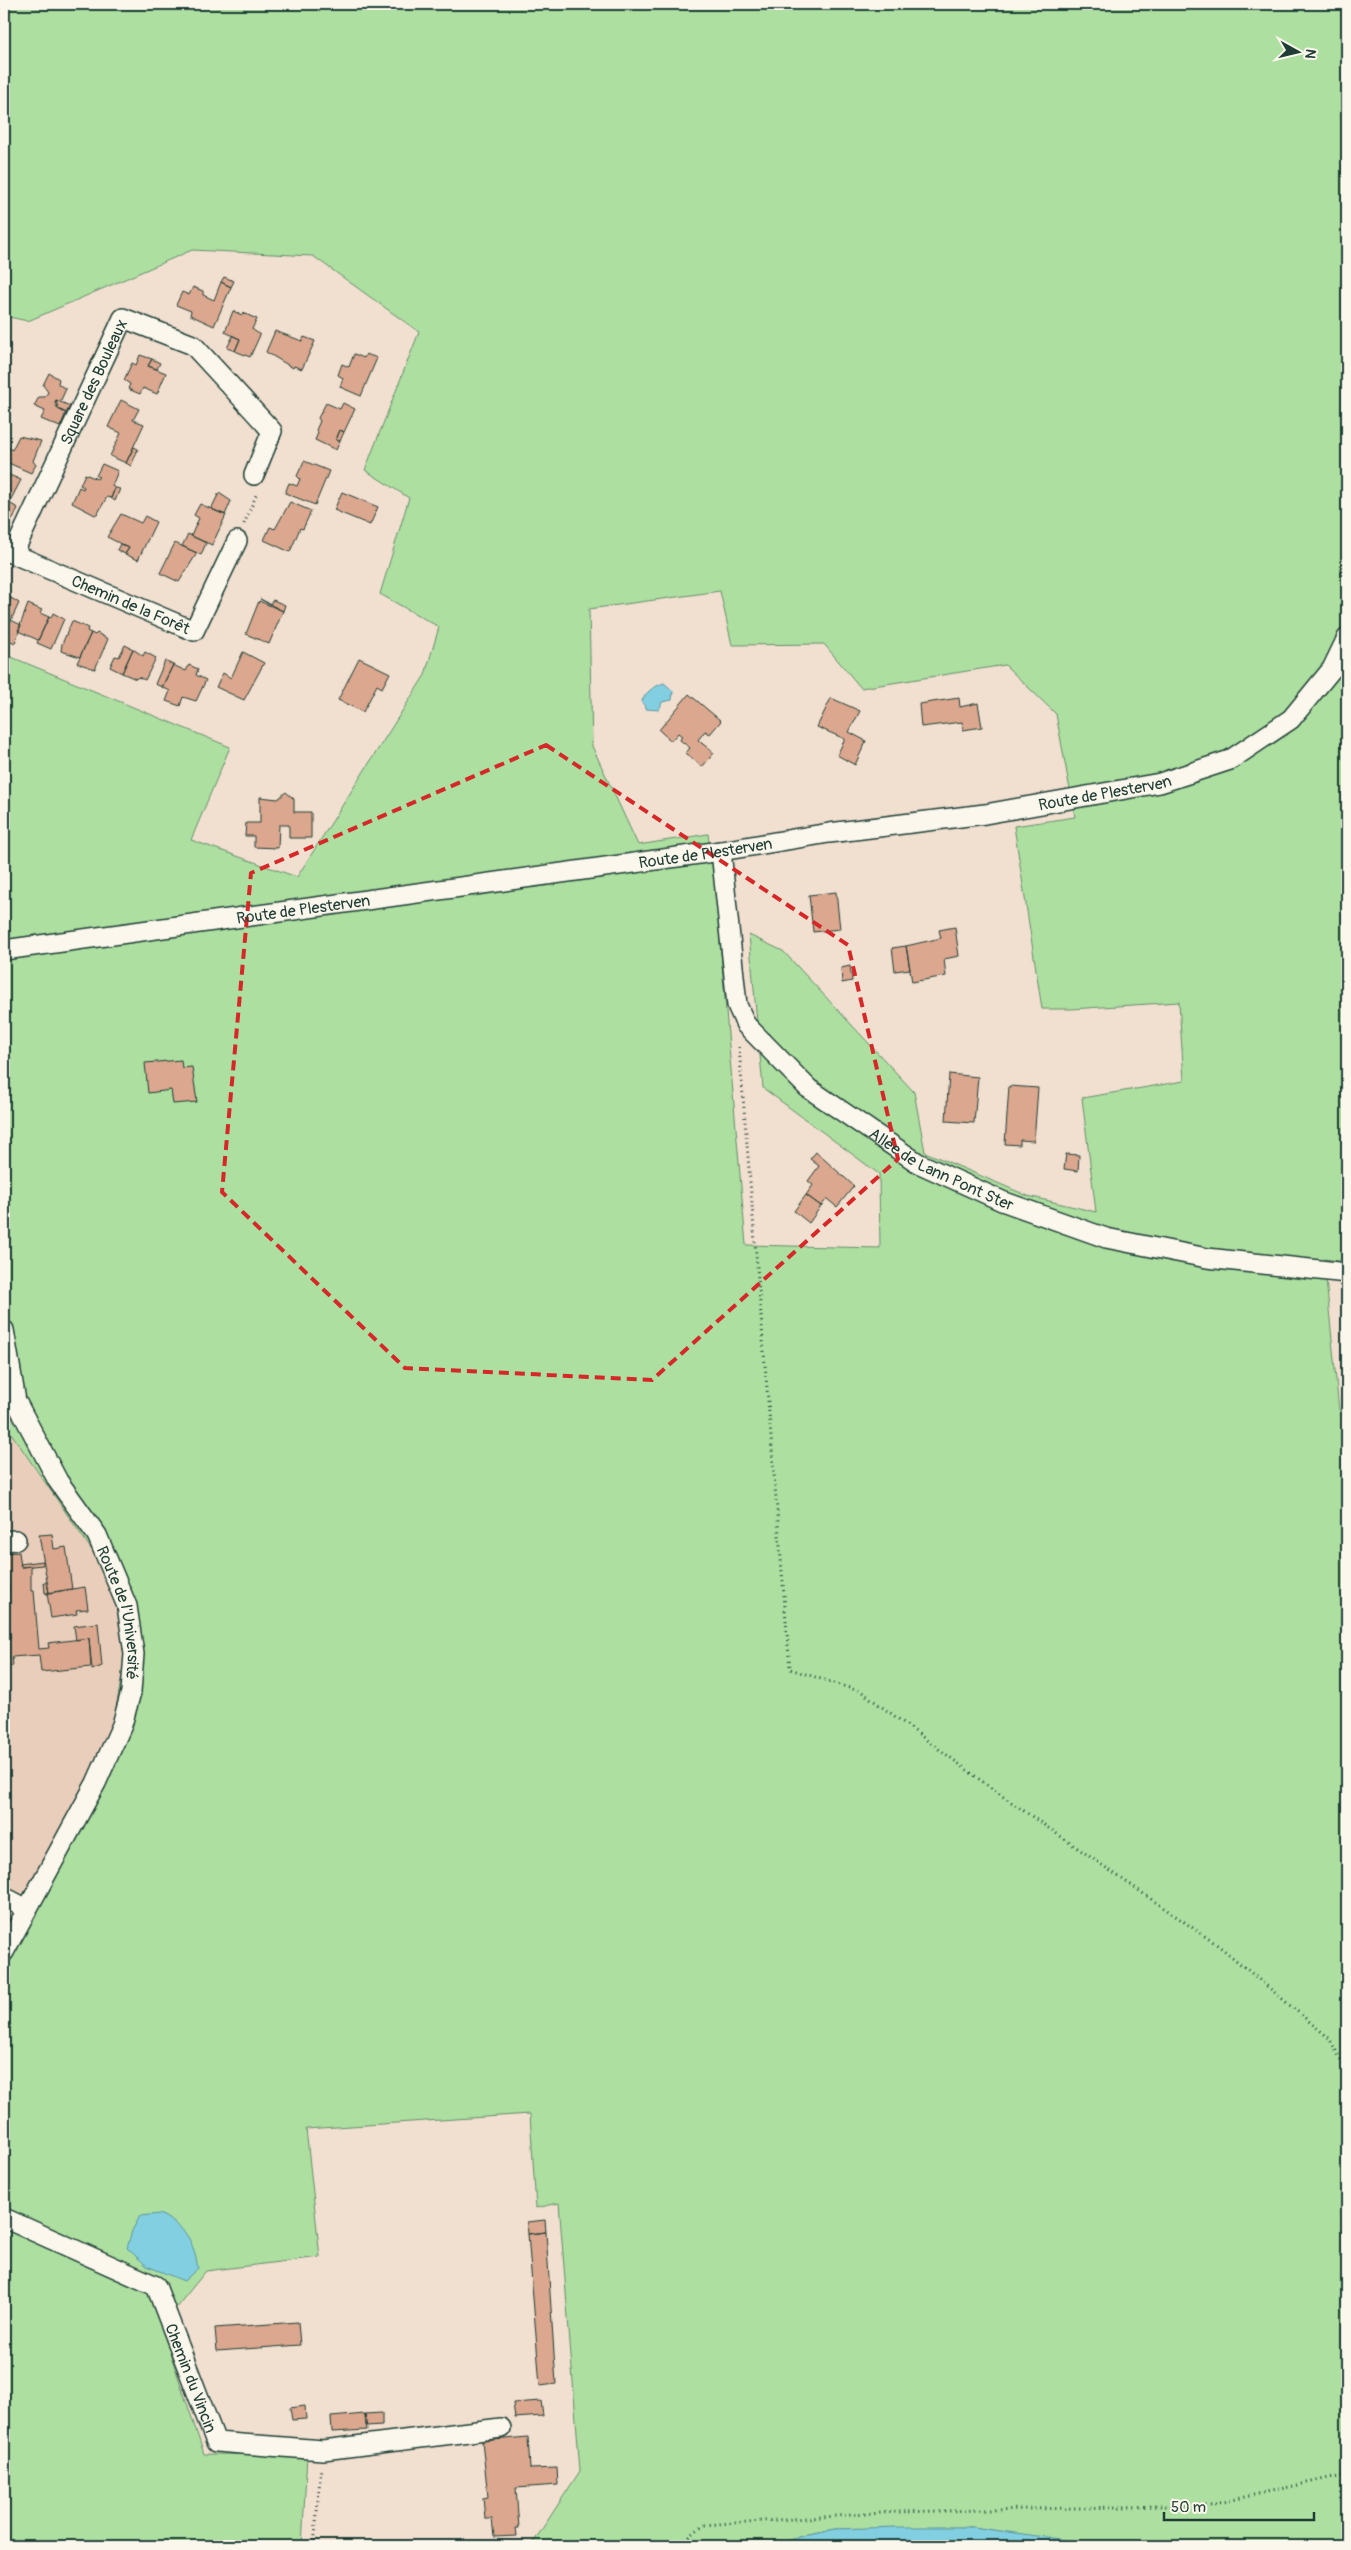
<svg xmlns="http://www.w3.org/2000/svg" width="1351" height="2550" font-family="Pangolin,sans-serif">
<rect width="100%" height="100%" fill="#f1dfd0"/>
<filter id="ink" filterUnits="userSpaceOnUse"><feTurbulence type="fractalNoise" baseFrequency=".02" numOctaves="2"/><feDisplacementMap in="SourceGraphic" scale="10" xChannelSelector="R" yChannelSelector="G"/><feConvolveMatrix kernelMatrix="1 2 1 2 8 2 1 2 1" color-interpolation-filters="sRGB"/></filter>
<g filter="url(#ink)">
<path fill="#eacebc" d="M4,1423L100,1562L118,1609L125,1657L111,1737L4,1946Z"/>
<path fill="#acdfa0" stroke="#668e6a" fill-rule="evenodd" d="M4,4H1347V1262L1324,1259L1339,1410L1347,1408V2546H817L1012,2533L971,2527L835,2529L808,2534L772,2546H531L580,2471L559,2203L536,2208L530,2114L306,2129L320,2257L206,2271L161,2326L204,2454L307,2455L302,2546H4V1946L111,1737L125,1657L118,1609L100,1562L4,1423V654L230,747L191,840L297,877L425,675L439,627L380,594L409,498L365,470L419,332L313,256L192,250L28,321L4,316ZM720,591L732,645L824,644L861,688L1005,665L1056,714L1075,817L1014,826L1042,1009H1071L1179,1002L1184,1081L1082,1098L1096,1212L1028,1196L925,1152L914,1092L783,951L749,935L763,1088L879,1174L880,1248L746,1245L714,871L708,834L638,845L592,746L589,609Z"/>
<path fill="#83cfe2" stroke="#5b959c" d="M664,683L673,691L672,700L662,702L659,710L646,709L642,701C645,692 655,686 664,683Z
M160,2214C187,2229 192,2238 198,2268L184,2281L147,2266L127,2248L132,2231L140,2216Z
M898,2527H972L1110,2546H772L808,2534L835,2529Z"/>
<path fill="#dba78e" stroke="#1f3d34" d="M224,277L234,281L231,287L221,282Z
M221,282L231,287L214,326L190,315L191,311L176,305L182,292L189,295L193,287L203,291V295L214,300Z
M233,311L242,315L243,313L257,319L252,329L260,335L250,357L235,351L240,339L225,332Z
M275,331L302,341L304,337L315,341L302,369L294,366L293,368L266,352Z
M233,336L240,339L235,351L227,348Z
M354,354L364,358L366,354L377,358L361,396L340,387L343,378L338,375L342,364L349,367Z
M140,355L152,359L148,366L166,373L157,394L143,388L140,394L128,389L130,384L124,380L132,363L136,365Z
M152,359L160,363L157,369L148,366Z
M49,373L59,379L58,384L66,389L60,402L56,400L55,403L58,409L66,413L60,427L41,419L45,411L34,406L39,397H45L48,392L43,385Z
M56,400L70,406L66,413L58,409Z
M121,400L139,409L133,420L144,424L126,463L110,456L121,433L108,427Z
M326,403L340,409L343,403L355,409L344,432L340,430L336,440L340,441L336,450L315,440L318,433L316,430L320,421L318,418Z
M340,430L344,432L340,441L336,440Z
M19,436L41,441L33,461L36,465L31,473L4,461L9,447L12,450Z
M134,447L138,449L131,466L126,463Z
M304,461L329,471L315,505L285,493L289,483L297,486L300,479L297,476Z
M102,464L118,471L112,486L115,488L111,498L107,497L98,513L95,515L72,503L79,487L83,489L84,487L80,485L85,474L97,479L99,477L96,476Z
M5,473L21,480L9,503L18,508L13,519L4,515Z
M115,488L120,489L115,501L111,498Z
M342,492L378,507L370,525L334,510Z
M219,493L231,501L225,515L211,509Z
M290,502L311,511L303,529L300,528L290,552L264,540L270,527L275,529Z
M200,504L226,515L212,545L191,536L199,518L194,515Z
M121,514L141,523L145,516L156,522L138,560L125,554L129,548L107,537Z
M188,534L206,543L201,555L182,546Z
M175,543L197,553L179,582L160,573Z
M120,544L129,548L125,554L117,550Z
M7,592L11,598L4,614V593Z
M11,598L19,603L7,629L4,628V614Z
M260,599L270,604L273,600L285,605L283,611Z
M259,601L283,611L269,644L246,634Z
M28,604L42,610L40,613L49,617L38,640L18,631Z
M53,613L64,619L51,649L37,643L49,617L51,618Z
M11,620L21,625L15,643L4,638Z
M72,621L88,628L87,631L91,633L80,657L61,651L62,644Z
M91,633L95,635L97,633L108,639L95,669L77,663Z
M125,645L133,649L122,673L110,667L115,656L119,657Z
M133,649L143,656L145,652L156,658L145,680L138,677L136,679L122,673Z
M243,652L264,663L244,700L216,687L223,673L231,678Z
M359,658L390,673L382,688L377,685L363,712L338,700Z
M165,661L173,665L162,687L155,684Z
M173,665L186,671L189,665L198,669L196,675L206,680L196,701L183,697L180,706L166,701L170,691L162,687Z
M689,694L721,721L710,734L705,731L698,740L714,753L702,767L686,753L690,748L680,740L682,736L678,733L671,741L659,730Z
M831,698L860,711L849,732L866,741L855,765L837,755L845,739L817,727Z
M959,698L960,707L978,703L982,727L963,730L962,722L921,727L919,704Z
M286,792L294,799V812H311V838H289V825H279L278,848L254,847V836H245L246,823H260V797L278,799Z
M836,892L840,929L813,932L809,895Z
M955,927L959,956L944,959L946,976L912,982L906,946L941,938L939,930Z
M906,946L910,969L895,971L892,948Z
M850,966L852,981L842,983L841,968Z
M181,1060L182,1068L192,1067L197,1102L173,1104L171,1090L148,1093L145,1063Z
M949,1074L978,1077L974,1123L946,1121Z
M1009,1086L1038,1088L1034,1141L1020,1140V1145L1005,1144Z
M816,1152L854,1186L837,1207L827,1199L821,1206L806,1195L813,1185L808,1181L819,1166L810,1159Z
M1066,1154L1079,1155L1078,1171L1064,1169Z
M806,1195L821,1206L809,1223L794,1211Z
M52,1534L54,1549L66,1547L72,1589L49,1593L39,1535Z
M19,1552L21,1567L31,1566V1591H34L39,1649L49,1648L48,1643L89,1638L91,1667L41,1672L39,1655L12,1657L13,1666L4,1667V1638H10L6,1592L9,1591L8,1581L4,1582V1553Z
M43,1561V1565L21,1567L20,1564Z
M44,1582H47L49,1593H45Z
M85,1587L88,1609L76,1610L77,1614L51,1618L47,1593Z
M98,1623L102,1666L92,1670L89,1638L76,1640L74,1626Z
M545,2220L546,2232L528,2234L527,2222Z
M546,2232L556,2384L540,2386L528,2234Z
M298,2322L300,2345L217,2351L215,2328Z
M541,2401L543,2416L515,2418L513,2403Z
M305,2406L306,2419L292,2420L290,2408Z
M382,2413V2425L366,2426L365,2414Z
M365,2414L367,2430L332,2432L331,2417Z
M528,2437L530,2469L557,2468L558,2485L516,2488L519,2528H516L517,2536L494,2537L492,2519H485L483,2498L488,2497L482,2441Z"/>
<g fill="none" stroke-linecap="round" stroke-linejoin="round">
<g stroke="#1f3d34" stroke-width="22">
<g id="minor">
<path id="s1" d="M4,550L194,631L237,541"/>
<path id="s2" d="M13,554L123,318L193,345L272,431L254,475"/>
<path id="s3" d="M721,851L737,1005L746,1025L808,1088L918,1163L1002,1201L1106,1238L1207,1258L1347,1273"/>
<path id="s4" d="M4,950L721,851L829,833L985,814L1160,783L1230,760L1291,719L1332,669L1347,638"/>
<path id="s5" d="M4,1330L16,1401L58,1481L97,1535L127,1606L134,1654L131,1692L122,1725L96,1783L4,1952"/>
<path d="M4,1541L16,1540"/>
<path d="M4,1897L27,1909"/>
<path id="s6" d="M4,2218L156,2286L216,2442L323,2450L501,2428"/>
</g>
</g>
<path stroke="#1f3d34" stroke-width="3" stroke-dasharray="1 4" stroke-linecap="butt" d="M244,524L257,493
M739,1047L790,1669L862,1692L998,1793L1219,1946L1329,2038L1347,2071
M314,2546L321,2467
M687,2546V2539L703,2525L896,2512L1209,2505L1347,2474"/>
<use href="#minor" stroke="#fbf7ec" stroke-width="19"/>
</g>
</g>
<path fill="none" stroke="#d62828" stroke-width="4" stroke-dasharray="10 6" stroke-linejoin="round" d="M546,745L848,945L898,1159L652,1380L405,1368L222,1192L251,873Z"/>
<g text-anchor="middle" stroke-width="4.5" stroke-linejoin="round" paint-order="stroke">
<g font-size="16" fill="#1f3d34" stroke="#fbf7ec">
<text dy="6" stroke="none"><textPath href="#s2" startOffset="190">Square des Bouleaux</textPath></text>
<text dy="6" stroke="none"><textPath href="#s1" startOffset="138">Chemin de la Forêt</textPath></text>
<text dy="6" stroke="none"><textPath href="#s4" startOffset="1112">Route de Plesterven</textPath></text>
<text dy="6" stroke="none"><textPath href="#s4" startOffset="708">Route de Plesterven</textPath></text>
<text dy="6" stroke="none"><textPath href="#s4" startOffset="302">Route de Plesterven</textPath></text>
<text dy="6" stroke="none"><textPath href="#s3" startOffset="422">Allée de Lann Pont Ster</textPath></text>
<text dy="6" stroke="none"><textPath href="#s5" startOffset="311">Route de l'Université</textPath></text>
<text dy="6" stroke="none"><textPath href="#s6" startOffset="265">Chemin du Vincin</textPath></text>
</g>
</g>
<rect width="1351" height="2550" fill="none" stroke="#fbf7ec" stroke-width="20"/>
<rect x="10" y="10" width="1331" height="2530" fill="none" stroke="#1f3d34" stroke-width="2" filter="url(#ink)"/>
<g transform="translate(1298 52) rotate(98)" stroke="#fbf7ec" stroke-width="4" paint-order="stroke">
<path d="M0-4L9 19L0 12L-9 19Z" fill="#1f3d34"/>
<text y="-8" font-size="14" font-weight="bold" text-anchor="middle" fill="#1f3d34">N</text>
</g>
<path d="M1164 2512v8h150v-8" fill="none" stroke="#1f3d34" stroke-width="2.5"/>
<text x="1171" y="2512" font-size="15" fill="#1f3d34" stroke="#fbf7ec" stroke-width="4" paint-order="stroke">50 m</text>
</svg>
